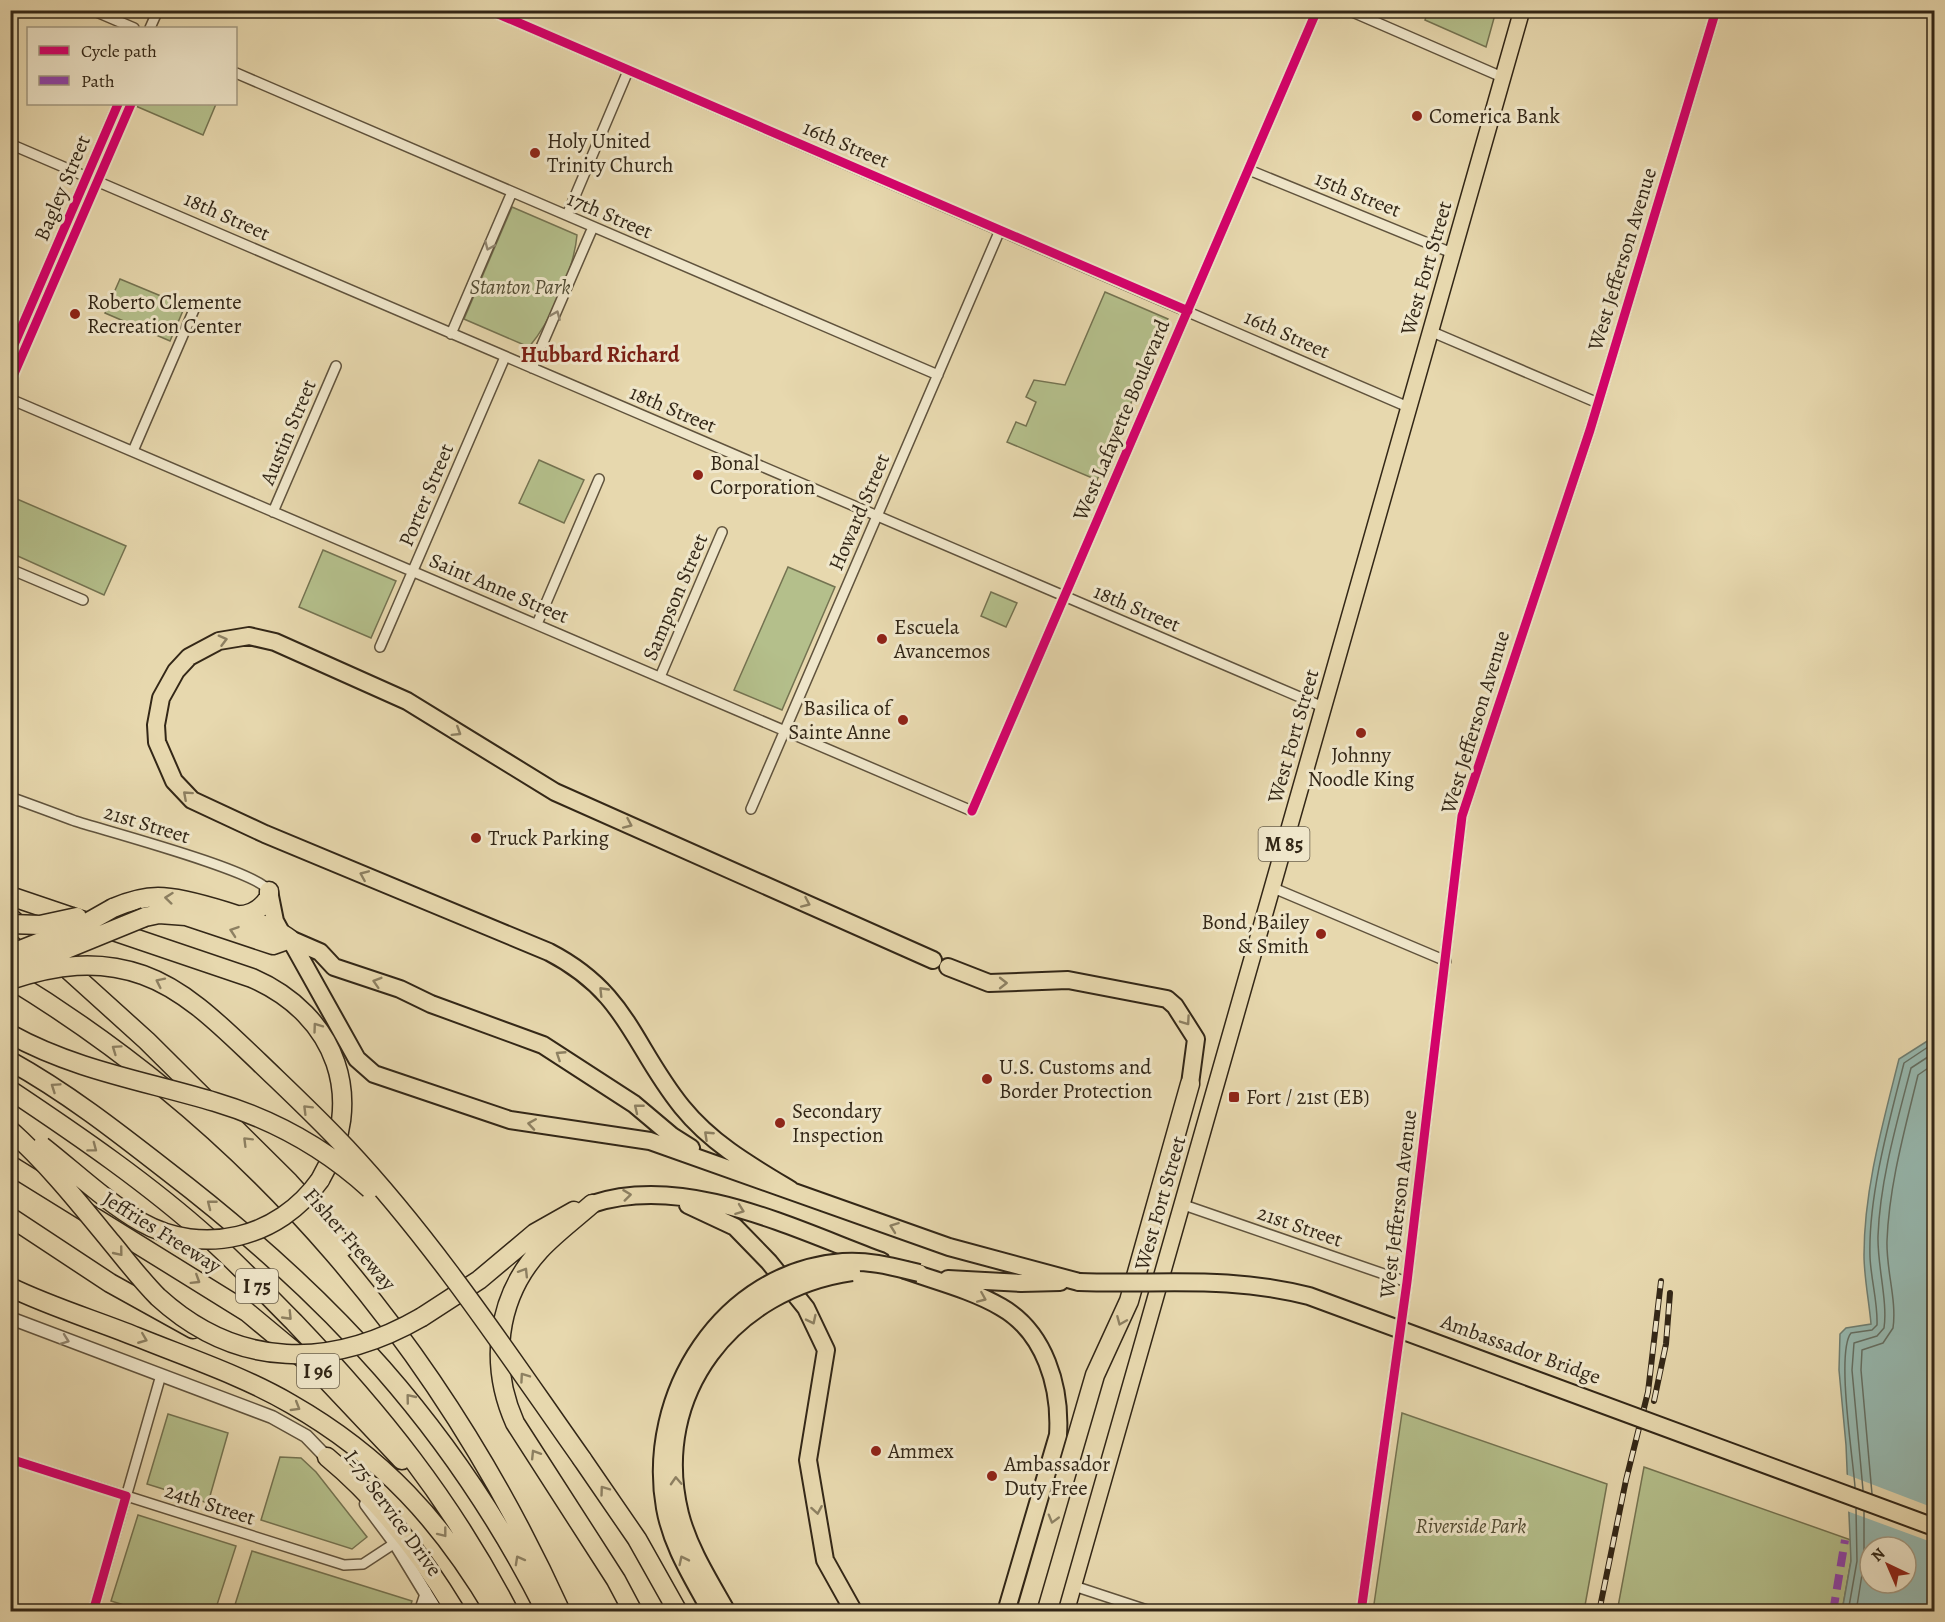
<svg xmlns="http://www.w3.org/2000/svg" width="1945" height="1622" font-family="Alegreya,serif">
<rect width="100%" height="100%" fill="#e7d8ae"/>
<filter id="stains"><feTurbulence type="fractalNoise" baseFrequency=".00333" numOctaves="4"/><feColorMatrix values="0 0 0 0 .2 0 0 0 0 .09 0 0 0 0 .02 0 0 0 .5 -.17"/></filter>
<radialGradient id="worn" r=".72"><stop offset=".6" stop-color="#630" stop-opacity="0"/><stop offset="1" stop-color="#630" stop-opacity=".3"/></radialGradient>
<path fill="#b4bf8b" stroke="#747351" stroke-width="1.5" d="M1428,10L1496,11L1486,47L1425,20Z
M131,104H216L203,135Z
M512,207L577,235C574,269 551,321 529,347L464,319Z
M120,279L185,306L170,341L105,313Z
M1105,292L1168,319L1097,480L1007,442L1016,422L1026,426L1036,402L1026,397L1034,380L1065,385Z
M539,460L584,480L564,523L519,503Z
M10,496L126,546L104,595L11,553Z
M323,550L396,581L371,638L299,607Z
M788,567L835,587L782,710L734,690Z
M991,592L1017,603L1006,627L981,616Z
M1402,1413L1607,1484L1584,1611H1373Z
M168,1414L228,1433L208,1503L147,1484Z
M280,1457L301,1458L316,1472L367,1537L352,1549L261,1520Z
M1644,1467L1851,1540V1561L1842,1611L1617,1612Z
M138,1515L236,1546L215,1611H143L111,1601Z
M252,1551L412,1601L409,1611H233Z"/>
<path fill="#97b9b0" stroke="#6f7f73" stroke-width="1.5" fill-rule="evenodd" d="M1934,916V1611H1842L1851,1561L1846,1445L1839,1370L1840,1334L1846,1328L1871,1324C1869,1301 1864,1277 1864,1255C1864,1189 1883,1123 1899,1059L1929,1040L1931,933ZM1870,1547H1906V1583H1870Z"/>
<path fill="#e7d8ae" d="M1845,1474L1934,1508V1543L1847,1511Z"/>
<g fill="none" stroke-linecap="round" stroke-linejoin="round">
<path stroke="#657064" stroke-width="1.5" d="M1855,1487C1853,1458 1836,1352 1851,1333L1872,1330L1877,1325C1878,1303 1871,1280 1870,1257C1868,1197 1889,1122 1904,1063L1934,1043
M1863,1490L1852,1370L1854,1343L1877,1336L1884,1328C1888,1302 1877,1264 1878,1236C1880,1180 1897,1122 1911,1068L1934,1053
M1872,1494L1861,1370L1862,1350L1883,1343L1893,1328C1897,1300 1886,1270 1887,1241C1889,1185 1905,1129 1918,1075L1934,1064
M1848,1612L1857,1561L1856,1509
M1856,1612L1864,1562V1512"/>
<g stroke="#60533d" stroke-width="12">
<path id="minor" d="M92,10L134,28
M489,10L1408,407
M1348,10L1502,77
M150,28L158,10
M236,73L938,375
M10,144L1323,707
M1249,170L1452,253
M567,215L628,71
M1430,331L1598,403
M451,334L512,192
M10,354L118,104
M532,368L593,227
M10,399L972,811L1317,10
M133,451L196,305
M273,512L336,366
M10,569L83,600
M537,624L599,479
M380,647L505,357
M660,677L722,532
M10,797C32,805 54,813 75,821C106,831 258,871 269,891
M751,809L1000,230
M1271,887L1446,961
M1181,1204L1407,1282
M10,1459L344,1565L363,1564L395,1543
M1074,1586L1153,1612
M93,1612L161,1375
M419,1612L426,1591
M1361,1612L1407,1282L1462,816L1590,430L1716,10"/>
</g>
<g stroke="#60533d" stroke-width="15">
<path id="tertiary" d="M10,1318L272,1417L306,1436L332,1463
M366,1504L395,1543L437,1612"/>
</g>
<g stroke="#332717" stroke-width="18">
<path id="primary" d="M1066,1612L1522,10"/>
</g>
<g stroke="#332717" stroke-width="20">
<path id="trunk" d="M269,891L275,921L281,932
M290,939L357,1059L374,1074L510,1120L650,1141L949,1247L1079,1282
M290,939L320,952L334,967L400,989L431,1004L543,1045L634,1104L672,1136L691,1148
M948,967L989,983L1068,980L1167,999L1175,1006L1196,1039L1190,1084
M791,1190C751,1166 712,1144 682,1107C632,1045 628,993 549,952L265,834L192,800L174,781L157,742L156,725L161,698L176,671L189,657L219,641L249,636L275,642L407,701L555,792L933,960
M592,1204C685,1173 794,1229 881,1261
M688,1205L735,1227L769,1262L806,1308L826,1350L808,1460L825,1560L854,1612
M905,1270C936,1281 972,1290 1001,1307C1045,1332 1061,1387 1058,1435L1006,1612
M948,1279L1021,1283L1060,1282"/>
</g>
<g stroke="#332717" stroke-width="21">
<path id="motorway" d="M10,896L252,978C337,1015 367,1100 320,1180
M113,908C127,902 143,897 158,897C186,897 268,922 290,939
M233,915C249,917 261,910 269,897V891
M145,917L159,914L186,916L273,945L290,939
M12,919L147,1041L289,1182L333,1231L343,1248
M10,979C258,1130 441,1348 561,1612
M10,1061C66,1092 116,1131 166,1170C329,1295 453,1427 546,1612
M10,1090C79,1136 149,1184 210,1239C239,1265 266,1294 294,1322C380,1412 451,1500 509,1612
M10,1165L247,1312L318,1371L402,1460
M592,1204C575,1219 556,1233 540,1250C496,1298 489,1365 515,1423L616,1580L633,1612
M10,1217L110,1283L193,1329
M10,1287C51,1307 95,1320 137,1337C189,1358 243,1376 291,1404C382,1456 442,1522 495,1612
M422,1317L479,1280L535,1233L574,1211
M327,1457C379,1500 421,1554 456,1612
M582,1459L637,1539L678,1612
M1026,1612L1095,1375L1129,1301L1190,1084"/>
</g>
<use href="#minor" stroke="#efe6ca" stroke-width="9"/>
<use href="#tertiary" stroke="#efe6ca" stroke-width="12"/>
<use href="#primary" stroke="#e7d8ae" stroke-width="15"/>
<use href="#trunk" stroke="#e7d8ae" stroke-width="16"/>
<use href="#motorway" stroke="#e7d8ae" stroke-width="18"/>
<g stroke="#332717" stroke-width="6">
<path id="rail" d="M1654,1401L1666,1344L1670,1293
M1599,1612L1626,1480L1648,1392L1661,1281"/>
</g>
<use href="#rail" stroke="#efe6ca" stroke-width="4" stroke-dasharray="11" stroke-linecap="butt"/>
<g stroke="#332717" stroke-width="20" stroke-linecap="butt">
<path id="trunk-bridge" d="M1079,1282C1161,1285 1227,1275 1309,1296L1934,1527
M711,1612C693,1578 672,1547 665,1508C645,1395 722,1271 843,1262C869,1260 894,1267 919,1273
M727,1612C709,1580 689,1549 680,1514C650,1393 734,1289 852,1272"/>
</g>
<g stroke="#332717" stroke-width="21" stroke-linecap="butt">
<path id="motorway-bridge" d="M10,924L40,925L77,917
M10,954L83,925L113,908
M25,966L145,917
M10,980C56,965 97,959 143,975C188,991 225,1030 259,1062C288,1090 318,1118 346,1148C435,1243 507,1353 582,1459
M10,1034C75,1070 145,1081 215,1102C272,1119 326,1149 370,1189
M10,1130C48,1164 79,1203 111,1242C126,1260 141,1280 158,1297C238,1370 332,1369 422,1317
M42,1146C74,1171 105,1201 141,1222C203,1257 279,1238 320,1180"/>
</g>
<use href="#trunk-bridge" stroke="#e7d8ae" stroke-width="16"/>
<use href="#motorway-bridge" stroke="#e7d8ae" stroke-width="18"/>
<path stroke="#8e44ad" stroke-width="8" stroke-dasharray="15 8" stroke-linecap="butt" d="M1833,1612L1845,1540"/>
<g stroke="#efe6ca" stroke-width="13">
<path id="cycleway" d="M489,10L1188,311
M10,354L118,104
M10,383L131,104
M972,811L1317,10
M10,1459L126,1496L93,1612
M1361,1612L1407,1282L1462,816L1590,430L1716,10"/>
</g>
<use href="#cycleway" stroke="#d6006c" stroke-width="9"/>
</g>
<defs><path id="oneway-chevron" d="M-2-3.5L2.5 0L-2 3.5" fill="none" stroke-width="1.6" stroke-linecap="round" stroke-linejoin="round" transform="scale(1.5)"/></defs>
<g stroke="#918670">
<use href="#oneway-chevron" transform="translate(489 246) rotate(113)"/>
<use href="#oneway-chevron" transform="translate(556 315) rotate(-67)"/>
<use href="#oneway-chevron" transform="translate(65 1340) rotate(20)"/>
</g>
<g stroke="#8d8062">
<use href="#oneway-chevron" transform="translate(223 640) rotate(-15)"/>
<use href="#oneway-chevron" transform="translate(457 732) rotate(32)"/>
<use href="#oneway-chevron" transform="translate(187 795) rotate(-138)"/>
<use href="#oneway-chevron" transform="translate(628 824) rotate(24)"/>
<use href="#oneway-chevron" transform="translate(364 875) rotate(-157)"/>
<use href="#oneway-chevron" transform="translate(169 898) rotate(-174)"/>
<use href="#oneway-chevron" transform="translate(806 903) rotate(24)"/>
<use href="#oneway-chevron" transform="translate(234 931) rotate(-161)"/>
<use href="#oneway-chevron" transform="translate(160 982) rotate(-154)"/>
<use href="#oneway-chevron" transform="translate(377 982) rotate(-163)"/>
<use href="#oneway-chevron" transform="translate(1003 983)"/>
<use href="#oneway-chevron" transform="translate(603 991) rotate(-134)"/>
<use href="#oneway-chevron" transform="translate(1186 1021) rotate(55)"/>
<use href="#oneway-chevron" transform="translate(317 1027) rotate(-126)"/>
<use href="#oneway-chevron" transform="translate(116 1049) rotate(-145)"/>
<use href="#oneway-chevron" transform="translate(560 1055) rotate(-147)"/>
<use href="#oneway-chevron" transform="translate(55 1087) rotate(-146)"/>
<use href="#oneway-chevron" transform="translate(638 1108) rotate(-141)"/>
<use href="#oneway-chevron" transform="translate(307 1109) rotate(-135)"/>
<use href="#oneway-chevron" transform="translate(532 1124) rotate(-171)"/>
<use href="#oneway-chevron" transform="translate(708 1135) rotate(-137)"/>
<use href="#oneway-chevron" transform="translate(247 1141) rotate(-135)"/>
<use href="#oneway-chevron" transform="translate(93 1148) rotate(37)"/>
<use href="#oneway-chevron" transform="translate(627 1195) rotate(-7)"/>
<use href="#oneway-chevron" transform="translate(211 1204) rotate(-142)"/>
<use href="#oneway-chevron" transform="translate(740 1210) rotate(20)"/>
<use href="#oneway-chevron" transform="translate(894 1227) rotate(-160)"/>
<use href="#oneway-chevron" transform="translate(119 1252) rotate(51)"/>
<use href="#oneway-chevron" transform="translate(524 1272) rotate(-58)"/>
<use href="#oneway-chevron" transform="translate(196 1280) rotate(32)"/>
<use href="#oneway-chevron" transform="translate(982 1298) rotate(23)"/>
<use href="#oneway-chevron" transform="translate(288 1316) rotate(46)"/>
<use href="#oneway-chevron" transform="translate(812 1320) rotate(64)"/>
<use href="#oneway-chevron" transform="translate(1121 1321) rotate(113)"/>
<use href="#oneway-chevron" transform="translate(143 1339) rotate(22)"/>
<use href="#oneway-chevron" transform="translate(524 1377) rotate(-125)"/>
<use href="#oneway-chevron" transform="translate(410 1398) rotate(-129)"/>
<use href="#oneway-chevron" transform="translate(296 1407) rotate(31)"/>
<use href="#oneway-chevron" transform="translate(535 1454) rotate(-122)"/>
<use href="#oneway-chevron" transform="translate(676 1481) rotate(-93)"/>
<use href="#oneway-chevron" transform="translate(604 1490) rotate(-126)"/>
<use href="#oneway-chevron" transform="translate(817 1510) rotate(80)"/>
<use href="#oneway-chevron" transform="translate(1053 1519) rotate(106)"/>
<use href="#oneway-chevron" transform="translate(443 1533) rotate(52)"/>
<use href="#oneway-chevron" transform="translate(519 1560) rotate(-119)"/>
<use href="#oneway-chevron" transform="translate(683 1560) rotate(-116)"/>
</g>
<g fill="#8f2418" stroke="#efe6ca" stroke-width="2">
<circle cx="1417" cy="116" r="6"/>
<circle cx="535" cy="153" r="6"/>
<circle cx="75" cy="314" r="6"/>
<circle cx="698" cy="475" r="6"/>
<circle cx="882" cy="639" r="6"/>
<circle cx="903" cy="720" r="6"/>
<circle cx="1361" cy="733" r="6"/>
<circle cx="476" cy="838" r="6"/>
<circle cx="1321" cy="934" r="6"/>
<circle cx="987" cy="1079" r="6"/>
<rect x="1228" y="1091" width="12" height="12" rx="3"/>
<circle cx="780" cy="1123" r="6"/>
<circle cx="876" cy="1451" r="6"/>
<circle cx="992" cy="1476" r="6"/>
</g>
<g text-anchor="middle" stroke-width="6" stroke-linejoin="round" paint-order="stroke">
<g fill="#efe6ca" stroke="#6b604d" stroke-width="1.5">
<rect x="1258.5" y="827" width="51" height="34" rx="4.5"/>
<rect x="236" y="1269" width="42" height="34" rx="4.5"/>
<rect x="297" y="1354" width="42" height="34" rx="4.5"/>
</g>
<g font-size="20" font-weight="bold" fill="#332717">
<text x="1284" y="851">M 85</text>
<text x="257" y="1293">I 75</text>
<text x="318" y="1378">I 96</text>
</g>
<g font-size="21" fill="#332717" stroke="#efe6ca" text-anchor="start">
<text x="1429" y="123">Comerica Bank</text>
<text x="547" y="148">Holy United<tspan x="547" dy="24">Trinity Church</tspan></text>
<text x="87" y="309">Roberto Clemente<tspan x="87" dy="24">Recreation Center</tspan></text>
<text x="710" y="470">Bonal<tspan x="710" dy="24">Corporation</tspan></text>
<text x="894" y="634">Escuela<tspan x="894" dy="24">Avancemos</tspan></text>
<text x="891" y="715" text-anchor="end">Basilica of<tspan x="891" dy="24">Sainte Anne</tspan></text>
<text x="1361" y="762" text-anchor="middle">Johnny<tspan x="1361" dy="24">Noodle King</tspan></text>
<text x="488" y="845">Truck Parking</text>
<text x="1309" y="929" text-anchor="end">Bond, Bailey<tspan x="1309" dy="24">&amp; Smith</tspan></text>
<text x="999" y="1074">U.S. Customs and<tspan x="999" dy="24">Border Protection</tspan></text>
<text x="1246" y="1104">Fort / 21st (EB)</text>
<text x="792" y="1118">Secondary<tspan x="792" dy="24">Inspection</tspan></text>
<text x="888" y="1458">Ammex</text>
<text x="1004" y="1471">Ambassador<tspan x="1004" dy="24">Duty Free</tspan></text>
</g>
<g font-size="21" fill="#332717" stroke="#efe6ca">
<text transform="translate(846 144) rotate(23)" y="7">16th Street</text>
<text transform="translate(62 188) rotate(-67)" y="7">Bagley Street</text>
<text transform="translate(1358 194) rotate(22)" y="7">15th Street</text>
<text transform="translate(610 215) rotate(23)" y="7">17th Street</text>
<text transform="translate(227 216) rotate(24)" y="7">18th Street</text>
<text transform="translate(1622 259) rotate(-73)" y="7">West Jefferson Avenue</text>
<text transform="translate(1426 268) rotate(-74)" y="7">West Fort Street</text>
<text transform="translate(1287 334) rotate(24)" y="7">16th Street</text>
<text transform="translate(673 409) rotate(23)" y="7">18th Street</text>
<text transform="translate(1121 420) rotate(-67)" y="7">West Lafayette Boulevard</text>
<text transform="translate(288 432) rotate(-67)" y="7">Austin Street</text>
<text transform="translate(426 495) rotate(-67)" y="7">Porter Street</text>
<text transform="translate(859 512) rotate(-67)" y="7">Howard Street</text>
<text transform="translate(499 588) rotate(23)" y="7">Saint Anne Street</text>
<text transform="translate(675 597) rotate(-67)" y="7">Sampson Street</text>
<text transform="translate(1137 608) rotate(23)" y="7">18th Street</text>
<text transform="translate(1475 722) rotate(-73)" y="7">West Jefferson Avenue</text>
<text transform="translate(1293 736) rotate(-74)" y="7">West Fort Street</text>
<text transform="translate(147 824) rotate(17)" y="7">21st Street</text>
<text transform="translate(1160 1203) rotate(-74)" y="7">West Fort Street</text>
<text transform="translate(1398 1204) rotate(-83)" y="7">West Jefferson Avenue</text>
<text transform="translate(1300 1226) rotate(19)" y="7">21st Street</text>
<text transform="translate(162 1232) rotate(32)" y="7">Jeffries Freeway</text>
<text transform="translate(350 1239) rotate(49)" y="7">Fisher Freeway</text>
<text transform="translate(1521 1349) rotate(20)" y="7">Ambassador Bridge</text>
<text transform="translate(210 1504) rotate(18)" y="7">24th Street</text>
<text transform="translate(393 1513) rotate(54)" y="7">I-75 Service Drive</text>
</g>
<g font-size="21" font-style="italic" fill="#534d34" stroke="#efe6ca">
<text x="520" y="294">Stanton Park</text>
<text x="1471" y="1533">Riverside Park</text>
</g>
<g font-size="22" font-weight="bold" fill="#7a1f14" stroke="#efe6ca">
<text x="600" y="362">Hubbard Richard</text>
</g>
</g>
<rect width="1945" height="1622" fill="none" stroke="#e7d8ae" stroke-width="36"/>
<rect x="12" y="12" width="1921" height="1598" fill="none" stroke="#332717" stroke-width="3"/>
<rect x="18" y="18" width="1909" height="1586" fill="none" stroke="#332717" stroke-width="1.5"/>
<rect x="27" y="27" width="210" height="78" fill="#efe6ca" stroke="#a49a82" stroke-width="1.5"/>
<rect x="39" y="46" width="30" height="9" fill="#d6006c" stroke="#a49a82" stroke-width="1.5"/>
<text x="81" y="57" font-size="18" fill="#332717">Cycle path</text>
<rect x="39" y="76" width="30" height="9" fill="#8e44ad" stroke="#a49a82" stroke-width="1.5"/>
<text x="81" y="87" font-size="18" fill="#332717">Path</text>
<g transform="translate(1888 1565) rotate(316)"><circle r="28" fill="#efe6ca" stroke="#a49a82" stroke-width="1.5"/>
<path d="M0-4.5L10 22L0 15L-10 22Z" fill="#8f2418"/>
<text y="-9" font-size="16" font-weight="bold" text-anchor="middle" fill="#332717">N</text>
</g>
<rect width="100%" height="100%" filter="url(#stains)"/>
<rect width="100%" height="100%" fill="url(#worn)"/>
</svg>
